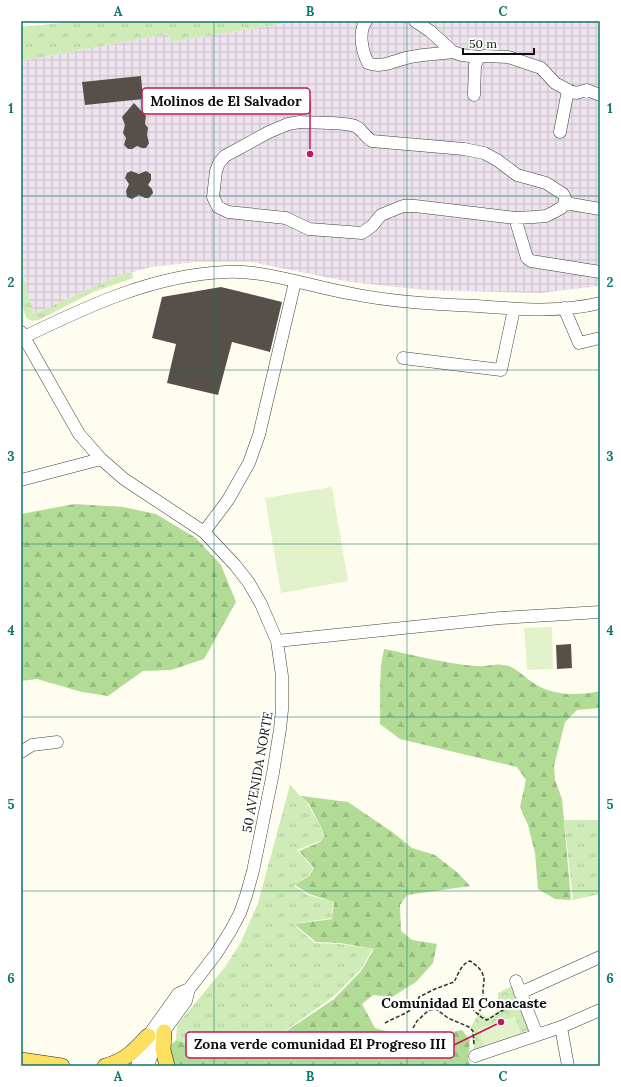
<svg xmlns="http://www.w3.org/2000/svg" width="621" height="1087" font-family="Lora,serif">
<defs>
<pattern id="industrial-grid" width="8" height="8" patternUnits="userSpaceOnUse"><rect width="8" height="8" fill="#ede2ed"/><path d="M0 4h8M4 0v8" fill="none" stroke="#cac1ca"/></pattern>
<pattern id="grass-tufts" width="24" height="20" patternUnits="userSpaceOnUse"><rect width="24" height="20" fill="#cfebb7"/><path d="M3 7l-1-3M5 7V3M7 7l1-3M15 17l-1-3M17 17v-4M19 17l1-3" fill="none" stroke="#b1c89c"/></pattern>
<pattern id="forest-firs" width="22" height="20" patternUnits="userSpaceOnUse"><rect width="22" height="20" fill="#b2dc96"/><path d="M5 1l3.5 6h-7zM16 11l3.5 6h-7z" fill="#98bc80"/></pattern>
<pattern id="park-crowns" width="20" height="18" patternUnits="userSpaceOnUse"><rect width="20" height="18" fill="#cfebb7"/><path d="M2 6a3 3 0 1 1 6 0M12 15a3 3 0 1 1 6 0" fill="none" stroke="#b1c89c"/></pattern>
</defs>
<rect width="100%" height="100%" fill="#fffdef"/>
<path fill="url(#industrial-grid)" d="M299,21H600V286L541,293L425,290L350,282L252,262H196L151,267L115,277L34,314L24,278L21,247V61L168,34L170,42Z"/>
<path fill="url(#grass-tufts)" d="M80,21H299L170,42L168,34L21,61V27Z
M21,247L24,278L34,314L115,277L132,272L133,278L93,292L39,320C35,321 30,321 27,318C18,307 21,262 21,247Z
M290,785L307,803L325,835L320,841L297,850L313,868L309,875L294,886L308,895L333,902L332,918L293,924L315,943L340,944L373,949L360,970L334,996L274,1039L201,1050L176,1040L177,1025L225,967L241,942L258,903Z
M564,820H600V894L573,900Z"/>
<path fill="url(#forest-firs)" d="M74,504L123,507L156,514L196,538L221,565L236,602L204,659L171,670L143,671L108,696L82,692L37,679L21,681V514Z
M384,649C415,655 445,664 477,666C486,667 496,663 504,665C516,667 523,676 532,682C551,696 578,696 600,691V708L577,710L565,722L554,766L555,780L562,799L571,900L555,899L538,889L535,853L528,825L520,807L526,780L517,767L400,739L380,724C381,699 378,674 384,649Z
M301,796L348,802L395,834L412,848L435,855L458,873L470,886L407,895L400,905L401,931L412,940L437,944L433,963L416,982L392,997L373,995L362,1004L375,1028L408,1037L424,1038L462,1030L470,1040L468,1059L471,1066H169V1047L176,1040L202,1050L273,1040L334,999L361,971L374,949L340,943L316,942L294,924L332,919L334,902L309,894L295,885L309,876L314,868L299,851L320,842L325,835L309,804Z"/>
<path fill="url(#park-crowns)" d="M514,985L532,1031L474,1054L471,1027L479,1013L489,1018L498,1011V993Z"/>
<path fill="#e2f2ca" d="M332,487L348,581L281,593L265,498Z
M552,627L553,669L527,670L524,628Z
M515,1016L521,1033L484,1046L477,1029Z"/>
<path fill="#57504a" d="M141,76L143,99L85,105L82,82Z
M134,103L146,116L145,124L148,128L147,135L149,143L146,148H142L137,146L132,149H128L124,145L126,138L123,133L125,125L122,117Z
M131,171L139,174L146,171L151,174V180L148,185L152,189L153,193L149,198H145L139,195L132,199L127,197L126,191L129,184L125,178L127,173Z
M221,287L282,302L270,352L232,342L218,395L167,383L176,344L152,338L162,297Z
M571,644L572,668L557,669L556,645Z"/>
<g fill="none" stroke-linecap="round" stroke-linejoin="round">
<g stroke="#414141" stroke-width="13">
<path id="minor" d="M366,21C358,32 362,51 368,63C382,69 397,59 411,57C425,54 439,54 453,52
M415,21L430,31L453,52L462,55L479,57
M474,95L475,65L479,57L485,56L508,57L541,68L555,83L568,90L576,93L587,90L600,95
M300,122C315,123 342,122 355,126C362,129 365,137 372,141L464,149L484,153L497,160L517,175L546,183L563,194L565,198V203L561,208L554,212L546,216L534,217L515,218L415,206H403L381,215L372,226L362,233L309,229L286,218L228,212L218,207L213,197L216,171L219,163L225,156L269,132L288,124Z
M560,132L568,90
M565,203L600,209
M515,218L527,258L531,261L600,272
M564,308L579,343L600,338
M21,332L79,434L101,459L124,479L204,532L235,565L249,583L261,604L277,641L282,676V710L280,729L273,773L253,871L246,896L240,913L231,930L216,954L189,989L186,1001L157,1041L154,1048L148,1066
M24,337C88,306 153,275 226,272C267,270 308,286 348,293C391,302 433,304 477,306C517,309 560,313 600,303
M403,358L501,370L514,309
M21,480L101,459
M204,532L228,500L249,463L259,435L295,282
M277,641L500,618L600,612
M21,752L32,745L57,742
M516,981L537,1035
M520,993L600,957
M561,1027L568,1066
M475,1056L561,1027L600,1010
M137,1066L141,1051L148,1036L178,994L189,989"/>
</g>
<g stroke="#1f1f1f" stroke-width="16">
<path id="major" d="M164,1032L163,1050L167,1066
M21,1060L62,1066
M105,1066C125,1061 134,1051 148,1036"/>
</g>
<path stroke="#303030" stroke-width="1.5" stroke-dasharray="4 2" stroke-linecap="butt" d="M470,997L468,1002C472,1009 480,1018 487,1020L503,1010L515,1005
M385,1023C398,1015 416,1013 419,997L435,989L454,982C458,975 461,964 470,961C477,965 484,972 484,980C484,984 483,986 483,990C483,999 483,1006 478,1014
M413,1028L417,1021L429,1010L436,1009L448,1018L469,1027L473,1031L474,1044"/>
<use href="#minor" stroke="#fff" stroke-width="12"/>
<use href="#major" stroke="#fde062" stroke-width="15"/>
</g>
<path fill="none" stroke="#0f766e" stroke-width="1" stroke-opacity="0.55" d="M214,21V1066M407,21V1066M21,196H600M21,370H600M21,544H600M21,717H600M21,891H600"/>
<g text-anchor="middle" stroke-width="4" stroke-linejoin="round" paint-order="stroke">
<g font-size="13" fill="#0e0e0e" stroke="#fff">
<text transform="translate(257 772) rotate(-80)" y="5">50 AVENIDA NORTE</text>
</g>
<g font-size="14" font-weight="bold" fill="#0e0e0e" stroke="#fff">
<text x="464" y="1008">Comunidad El Conacaste</text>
</g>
</g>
<path fill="none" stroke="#c2185b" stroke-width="1.5" d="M310 154L310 101M501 1022L454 1045"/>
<g fill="#c2185b" stroke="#fff" stroke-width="1.5">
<circle cx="310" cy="154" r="4"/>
<circle cx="501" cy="1022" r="4"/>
</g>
<g fill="#fff" stroke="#c2185b" stroke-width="1.5">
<rect x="142" y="88" width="168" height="26" rx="4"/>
<rect x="186" y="1032" width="268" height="26" rx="4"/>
</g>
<g font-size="14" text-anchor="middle" font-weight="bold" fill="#0e0e0e">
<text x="226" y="106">Molinos de El Salvador</text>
<text x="320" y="1049">Zona verde comunidad El Progreso III</text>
</g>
<rect width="621" height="1087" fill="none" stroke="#ffffff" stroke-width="44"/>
<path d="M463 48v6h71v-6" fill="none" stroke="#0e0e0e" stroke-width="2"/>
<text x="469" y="48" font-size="12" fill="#0e0e0e" stroke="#ffffff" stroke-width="3" paint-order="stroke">50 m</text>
<rect x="22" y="22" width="577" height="1043" fill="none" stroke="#0f766e" stroke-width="1.5"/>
<g font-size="13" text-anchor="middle" font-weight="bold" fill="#0f766e">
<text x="118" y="16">A</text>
<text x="310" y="16">B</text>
<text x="503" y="16">C</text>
<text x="11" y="113">1</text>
<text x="610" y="113">1</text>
<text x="11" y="287">2</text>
<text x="610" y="287">2</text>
<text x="11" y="461">3</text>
<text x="610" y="461">3</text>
<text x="11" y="635">4</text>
<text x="610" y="635">4</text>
<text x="11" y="809">5</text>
<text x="610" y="809">5</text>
<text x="11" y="983">6</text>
<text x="610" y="983">6</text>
<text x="118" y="1081">A</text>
<text x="310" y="1081">B</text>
<text x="503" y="1081">C</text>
</g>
</svg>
